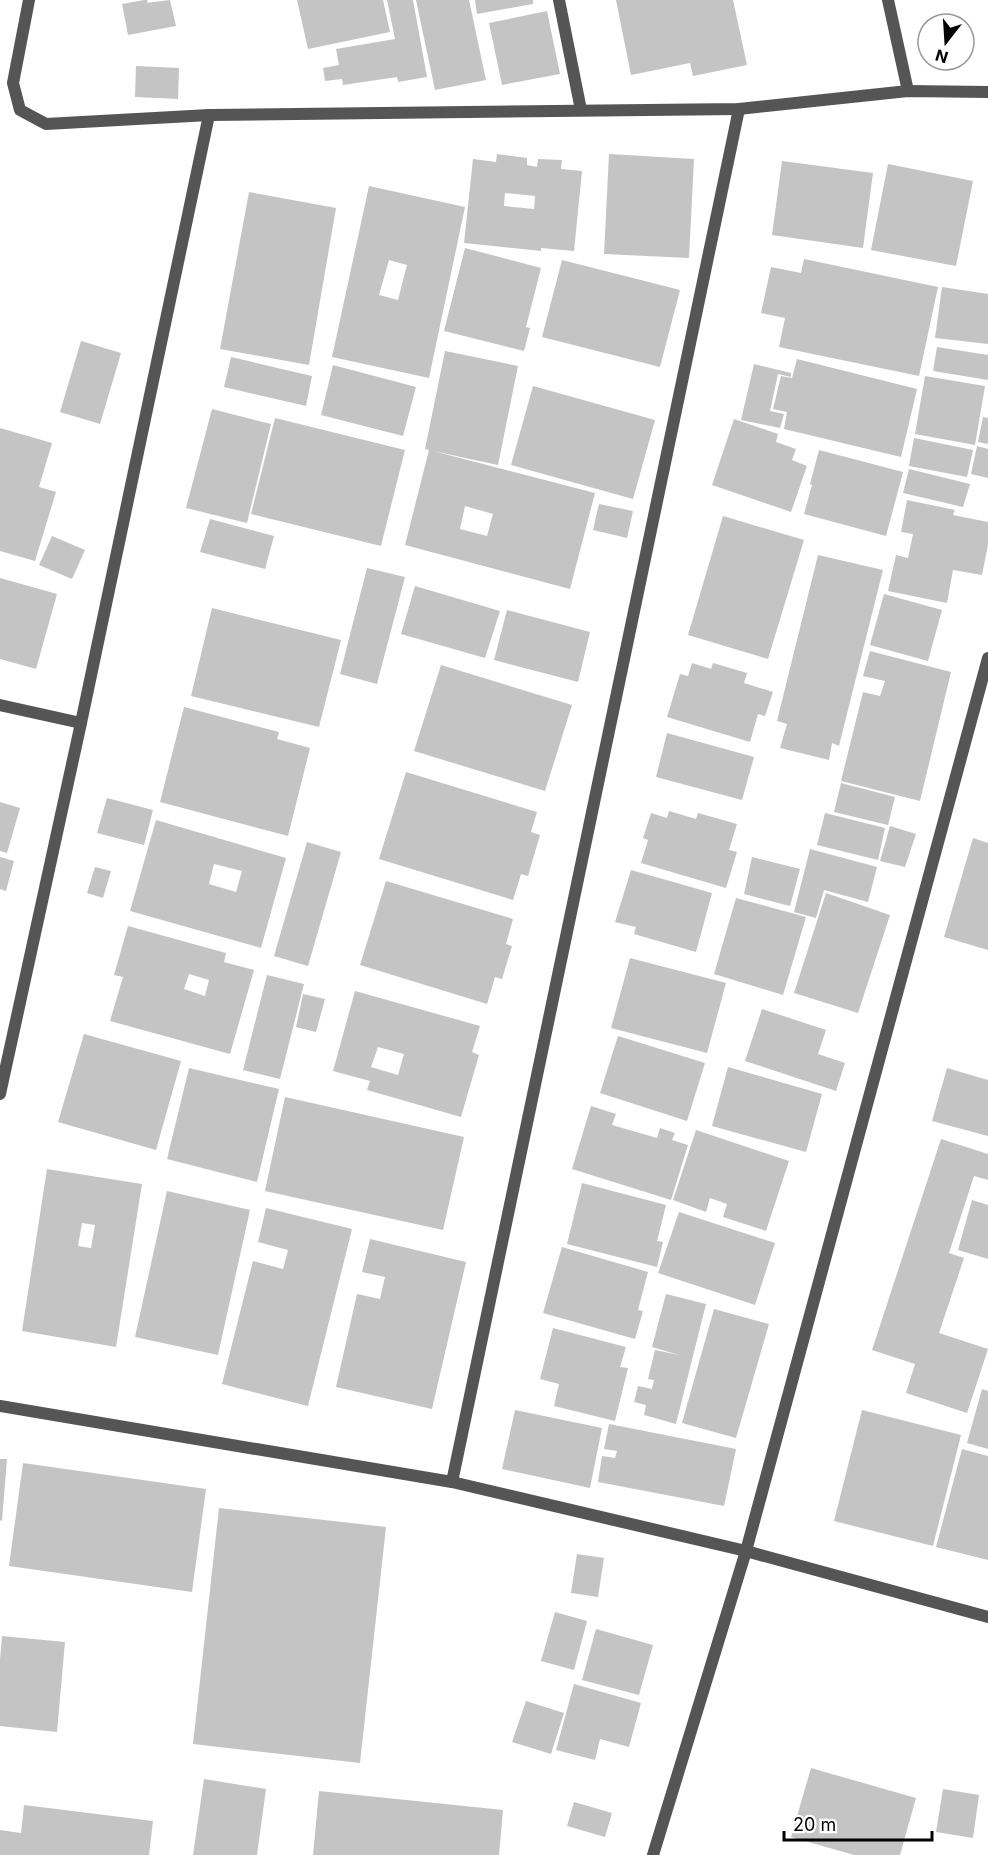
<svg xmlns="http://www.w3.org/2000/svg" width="988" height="1855" font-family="Inter,sans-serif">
	<rect width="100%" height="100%" fill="#fff"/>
	<g fill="#c4c4c4" fill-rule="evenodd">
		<polygon points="144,0 147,0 148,2 146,3 170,0 176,26 128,35 122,4"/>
		<polygon points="297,0 383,0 390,32 308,49"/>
		<polygon points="387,0 413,0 427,77 398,82 397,77 343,85 342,79 325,81 323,68 339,65 336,49 395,39"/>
		<polygon points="416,0 469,0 486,80 435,90"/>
		<polygon points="475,0 533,0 533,4 477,14"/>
		<polygon points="616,0 733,0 747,65 693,76 690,63 631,75"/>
		<polygon points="547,11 560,74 502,85 489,23"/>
		<polygon points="136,66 179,68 178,99 135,97"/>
		<path d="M497,154L527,158V165L537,167L538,159L562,160L561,169L582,171L574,251L541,248V251L464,243L473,159L496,162ZM505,193L535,196L534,209L504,206Z"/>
		<polygon points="609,154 694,159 689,258 604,254"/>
		<polygon points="782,161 873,173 863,248 772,235"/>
		<polygon points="888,164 973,181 956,266 871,250"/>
		<path d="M369,186L465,207L429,378L332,357ZM389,260L407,265L398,300L379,295Z"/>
		<polygon points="249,192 336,208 309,365 220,349"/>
		<polygon points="465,248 541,268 526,327 530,328 524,351 444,331"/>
		<polygon points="804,259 938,287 919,376 779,347 785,318 761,313 771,267 801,273"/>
		<polygon points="562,260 680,290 660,367 542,337"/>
		<polygon points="942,287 988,294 988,344 935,338"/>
		<polygon points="81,341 121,353 100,424 60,412"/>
		<polygon points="937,347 988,355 988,380 933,371"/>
		<path d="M445,351L518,366L498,465L433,451L595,493L570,589L405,545L429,450L425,449ZM465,506L493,514L487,536L460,529Z"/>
		<polygon points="231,357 312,376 306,406 224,387"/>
		<polygon points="797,359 917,389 901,457 784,429 787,412 773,409 781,376 792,378"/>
		<polygon points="754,364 791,373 791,377 778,374 770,411 784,414 780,428 741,420"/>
		<polygon points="333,365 416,387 403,436 321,415"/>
		<polygon points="925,376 985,386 975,445 915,434"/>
		<polygon points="533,386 655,420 633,499 511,465"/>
		<polygon points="212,409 271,424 247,523 186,508"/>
		<polygon points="983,417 988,418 988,444 978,442"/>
		<polygon points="275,418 405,450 381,546 251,514"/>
		<polygon points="734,419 778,434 776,442 796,449 792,460 807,466 791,512 712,485"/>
		<polygon points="0,428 52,443 39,487 56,492 35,561 0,551"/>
		<polygon points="914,438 973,450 967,477 909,466"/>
		<polygon points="977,446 988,449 988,478 971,474"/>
		<polygon points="819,450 903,472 886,536 804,514 812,485 810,484"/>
		<polygon points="909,469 970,484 963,507 903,493"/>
		<polygon points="907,500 955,510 953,515 988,522 988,545 982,575 953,570 947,603 888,591 896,555 908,558 913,534 901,532"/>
		<polygon points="599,504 633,511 627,538 593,530"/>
		<polygon points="723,516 804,540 768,659 688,635"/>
		<polygon points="210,519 274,536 265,569 200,552"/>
		<polygon points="52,536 85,550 72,579 39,565"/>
		<polygon points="818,555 883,570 839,746 832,743 829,760 780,748 787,724 777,721"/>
		<polygon points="367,568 405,577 377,684 340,674"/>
		<polygon points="0,578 57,594 36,669 0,659"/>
		<polygon points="415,586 500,611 485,658 401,634"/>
		<polygon points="884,594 942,610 928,661 870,645"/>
		<polygon points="212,608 341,640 319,727 191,696"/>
		<polygon points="507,610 590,632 578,682 494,660"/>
		<polygon points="870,651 951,672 920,801 841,781 863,692 880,696 885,681 863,676"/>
		<polygon points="692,663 711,669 713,663 747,673 744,683 773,692 765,716 758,714 750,742 667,717 680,674 688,676"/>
		<polygon points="441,665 572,705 545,791 414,751"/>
		<polygon points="184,707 279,732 277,739 310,748 288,836 160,802"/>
		<polygon points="667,733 754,757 742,800 656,777"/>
		<polygon points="406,772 537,812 531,832 540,835 528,876 521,874 513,900 379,859"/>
		<polygon points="841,783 895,797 888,825 834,812"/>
		<polygon points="107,798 153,810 144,845 97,833"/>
		<polygon points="0,802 20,808 7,853 0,851"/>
		<polygon points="669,811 696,819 698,813 737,824 729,850 737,852 726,888 641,863 648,840 643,838 651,813 667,818"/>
		<polygon points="825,813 885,828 878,860 817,845"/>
		<path d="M156,820L286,858L261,948L130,911ZM214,864L242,871L236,892L209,884Z"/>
		<polygon points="890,826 916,834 905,867 880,861"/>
		<polygon points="973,838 988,843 988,950 944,937"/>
		<polygon points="307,842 341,852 308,966 274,956"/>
		<polygon points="810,849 877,867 868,902 824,890 816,918 794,912"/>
		<polygon points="0,857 14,861 6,891 0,889"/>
		<polygon points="752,857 800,869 790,906 744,894"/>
		<polygon points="95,867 111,871 103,898 87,893"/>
		<polygon points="631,870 712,893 696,952 634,934 636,927 615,922"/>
		<polygon points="386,881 513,919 506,944 512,946 502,979 495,977 487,1004 360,965"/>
		<polygon points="826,893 890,915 858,1013 794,993"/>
		<polygon points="736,898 806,917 783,995 714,974"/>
		<path d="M128,926L226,953L224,962L254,970L230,1054L110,1021L123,977L114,975ZM189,974L209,980L205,996L184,989Z"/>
		<polygon points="630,958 726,983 707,1053 611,1028"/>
		<polygon points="267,975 304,984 280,1079 243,1070"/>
		<path d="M355,991L480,1026L472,1052L479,1055L461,1117L367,1090L370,1081L333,1071ZM378,1047L404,1054L398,1075L371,1067Z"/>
		<polygon points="303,994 325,999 316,1032 296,1027"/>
		<polygon points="762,1009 826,1030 818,1054 845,1063 836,1091 745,1061"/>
		<polygon points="84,1034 181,1061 156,1150 58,1122"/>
		<polygon points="618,1036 705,1063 687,1121 600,1093"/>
		<polygon points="728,1067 822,1094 806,1152 712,1126"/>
		<polygon points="189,1068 279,1089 257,1182 167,1159"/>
		<polygon points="947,1068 988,1080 988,1136 932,1121"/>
		<polygon points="285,1097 464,1137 443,1230 265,1191"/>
		<polygon points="591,1106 616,1114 612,1125 657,1138 660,1128 675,1133 672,1140 688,1145 671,1200 572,1169"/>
		<polygon points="696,1130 789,1161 766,1231 723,1217 727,1204 710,1198 706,1212 673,1200"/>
		<polygon points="941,1139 988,1154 988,1180 974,1176 949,1253 964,1258 939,1333 988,1349 967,1413 906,1393 915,1364 872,1350"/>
		<path d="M47,1169L142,1184L116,1347L22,1331ZM82,1223L95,1225L91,1248L78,1246Z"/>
		<polygon points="582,1183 666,1205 657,1241 663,1242 657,1267 567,1244"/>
		<polygon points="167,1191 250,1210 218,1355 135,1337"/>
		<polygon points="972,1200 988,1205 988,1259 958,1250"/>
		<polygon points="266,1208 352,1229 308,1406 222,1384 253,1261 283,1269 288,1250 258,1242"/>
		<polygon points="679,1212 775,1243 755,1305 658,1273"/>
		<polygon points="370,1239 466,1262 432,1409 336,1387 357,1294 380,1299 385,1277 362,1272"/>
		<polygon points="562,1247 648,1272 638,1310 643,1311 635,1339 543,1313"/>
		<polygon points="666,1294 706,1304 676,1424 644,1415 646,1405 634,1402 638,1386 652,1389 654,1380 648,1379 655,1350 679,1355 652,1347"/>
		<polygon points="714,1309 769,1324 736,1438 682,1423"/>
		<polygon points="553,1328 626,1347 620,1367 628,1368 615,1421 554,1406 559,1384 540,1379"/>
		<polygon points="982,1389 988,1391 988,1449 967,1443"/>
		<polygon points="515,1410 602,1428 590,1488 502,1469"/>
		<polygon points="862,1410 961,1435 933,1546 834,1521"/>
		<polygon points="609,1424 736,1449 724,1506 598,1482 602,1456 615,1458 617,1451 604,1449"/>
		<polygon points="962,1449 988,1456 988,1560 936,1547"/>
		<polygon points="0,1459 7,1459 2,1521 0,1520"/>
		<polygon points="23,1463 206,1489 192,1592 9,1566"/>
		<polygon points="219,1508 386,1527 360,1763 193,1744"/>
		<polygon points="577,1554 604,1558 598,1597 571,1593"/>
		<polygon points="555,1612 587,1621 574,1670 541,1661"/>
		<polygon points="596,1629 653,1645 639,1695 582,1680"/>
		<polygon points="2,1636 65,1642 57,1732 0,1726 0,1660"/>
		<polygon points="574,1684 641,1703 629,1747 600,1739 595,1760 556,1750"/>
		<polygon points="526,1701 564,1713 551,1754 512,1742"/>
		<polygon points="811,1768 916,1798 900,1855 854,1855 791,1837"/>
		<polygon points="204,1779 266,1789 257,1855 193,1855"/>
		<polygon points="943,1789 979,1795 973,1838 936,1832"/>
		<polygon points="319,1791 503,1810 499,1855 313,1855"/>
		<polygon points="574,1802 612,1813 605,1837 567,1826"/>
		<polygon points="24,1805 153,1821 149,1855 0,1855 0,1830 21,1833"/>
	</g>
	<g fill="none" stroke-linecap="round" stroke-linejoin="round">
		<g stroke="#555" stroke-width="12">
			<polyline points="29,0 13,83 20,110 46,124 209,115 739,109 908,91 988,92"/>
			<polyline points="559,0 581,110"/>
			<polyline points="888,0 908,91"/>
			<polyline points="0,705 81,723"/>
			<polyline points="0,1094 81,723 209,115"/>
			<polyline points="0,1406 452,1482 746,1551 988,1617"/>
			<polyline points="452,1482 739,109"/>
			<polyline points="653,1855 746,1551 988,658"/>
		</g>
	</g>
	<g transform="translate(946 42) rotate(197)"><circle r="28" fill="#ffffff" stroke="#999999" stroke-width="1.5"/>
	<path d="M0-4.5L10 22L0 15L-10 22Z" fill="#000000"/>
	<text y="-9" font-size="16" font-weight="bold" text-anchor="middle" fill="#000000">N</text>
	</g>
	<path d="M784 1831v9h148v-9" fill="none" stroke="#000000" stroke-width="3"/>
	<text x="793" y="1831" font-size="18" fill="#000000" stroke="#ffffff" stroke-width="4.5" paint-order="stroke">20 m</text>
</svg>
